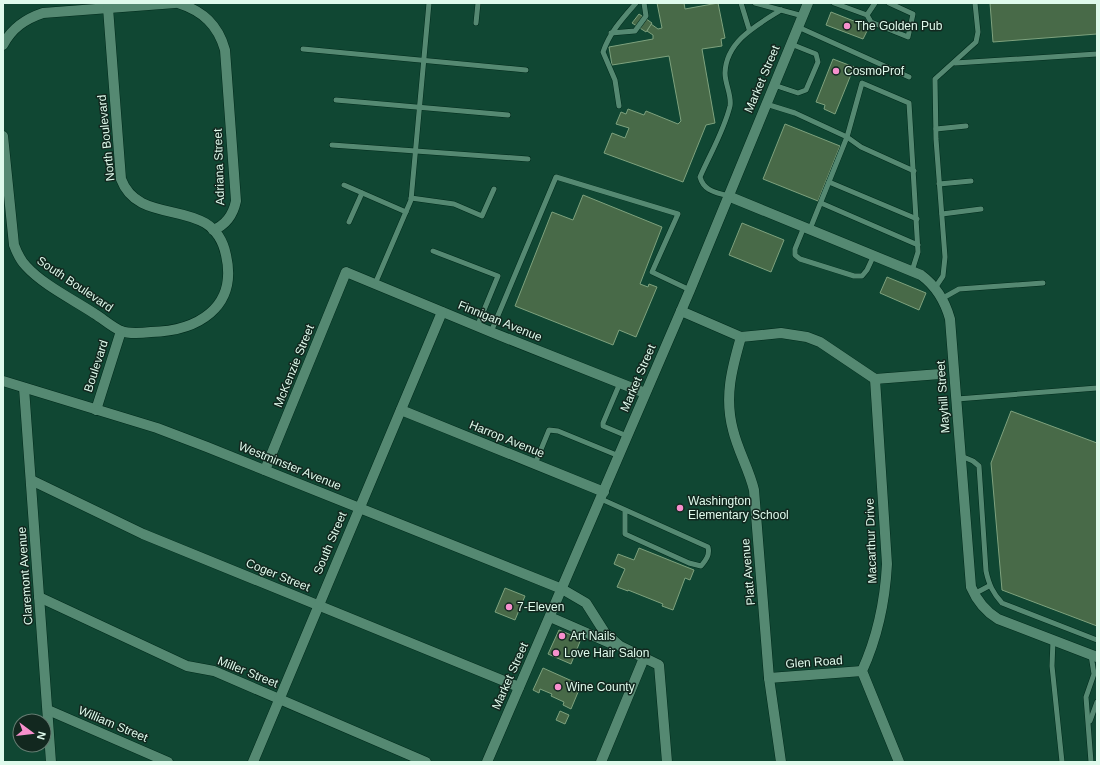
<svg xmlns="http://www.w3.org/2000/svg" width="1100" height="765" font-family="Arial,sans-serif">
	<rect width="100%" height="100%" fill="#104733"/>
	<g fill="#486a48" stroke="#7ea27e">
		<polygon points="657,3 684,3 685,9 718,3 725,38 721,39 722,46 702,49 715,123 706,125 683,182 604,153 612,133 625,138 629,128 616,124 621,112 626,114 628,109 644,115 646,111 678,124 681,121 669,56 612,65 609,47 653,39 653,35 647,31 651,24 658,29 662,28"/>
		<polygon points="990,3 1097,3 1097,34 993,42"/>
		<polygon points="831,12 869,27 863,39 826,25"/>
		<polygon points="639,14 652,23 646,32 632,23"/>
		<polygon points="833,59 854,67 835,114 824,109 825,105 816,102"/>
		<polygon points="785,124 840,146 818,201 763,179"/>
		<polygon points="583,195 662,227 640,284 648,287 649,284 657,287 636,337 619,330 613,345 515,306 552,212 573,220"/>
		<polygon points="742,223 784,240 771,272 729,255"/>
		<polygon points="887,277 926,293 919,310 880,293"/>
		<polygon points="1011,411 1097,443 1097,626 1002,590 991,463"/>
		<polygon points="639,548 694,570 690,580 685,578 673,610 662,606 663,604 628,590 628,591 617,587 625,569 614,564 618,554 634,560"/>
		<polygon points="505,588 525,596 515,620 495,612"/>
		<polygon points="559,630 581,639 571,664 548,654"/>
		<polygon points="543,668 581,685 571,709 563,705 564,702 551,696 552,694 540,689 539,693 533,690"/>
		<polygon points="560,711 569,715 565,724 556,720"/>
	</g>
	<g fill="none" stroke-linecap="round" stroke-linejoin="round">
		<g stroke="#012b1c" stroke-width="6">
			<g id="service">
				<polyline points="741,3 749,29"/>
				<polyline points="755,3 803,16"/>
				<polyline points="834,3 867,15 871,22 908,37 913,14 889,3"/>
				<polyline points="867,15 875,3"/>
				<polyline points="476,23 478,3"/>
				<polyline points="798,27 909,77"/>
				<polyline points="611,33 635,31 646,16 644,3"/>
				<polyline points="303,49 526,70"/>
				<polyline points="955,63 1097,54"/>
				<polyline points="774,85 798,93 806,90 818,62 816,54 791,44"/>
				<polyline points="336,100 508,115"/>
				<polyline points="766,104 795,113 847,137 861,147 914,171"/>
				<path d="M619,106L615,80L603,52C610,32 622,19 636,3"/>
				<polyline points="936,129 966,126"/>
				<polyline points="332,145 528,159"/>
				<polyline points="829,182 917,219"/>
				<polyline points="939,184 971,181"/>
				<polyline points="344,185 406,212"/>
				<path d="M728,196C715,192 704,191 700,177C710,154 724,131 730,106C732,96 725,84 725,73C726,41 757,25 781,10"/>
				<polyline points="411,198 454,204 482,216 494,189"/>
				<polyline points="821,203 918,245"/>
				<polyline points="942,214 981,209"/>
				<polyline points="349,222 362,193"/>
				<polyline points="804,227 795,249 795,255 800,259 854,276 862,276 867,270 874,255"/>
				<polyline points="810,229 847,137 862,83 909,103 918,252 912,271"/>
				<polyline points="433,251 498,276 477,327"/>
				<polyline points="375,284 411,200 429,3"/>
				<polyline points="935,288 943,276 945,257 936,139 935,79 976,42 978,32 975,3"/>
				<polyline points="943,298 959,289 1043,283"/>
				<polyline points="491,332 556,177 678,214 652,272 690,290"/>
				<polyline points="620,383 603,423 603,426 627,436"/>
				<polyline points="957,399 1097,388"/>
				<path d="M961,456L973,461L979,466L986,571C989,585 993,593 1002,603L1097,640"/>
				<polyline points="535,464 549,430 558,431 619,456"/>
				<path d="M601,499L708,547C710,555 706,560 701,566L689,563L625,534V511"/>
				<polyline points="974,594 989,586"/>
				<polyline points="1053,640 1052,666 1062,762"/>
				<polyline points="1090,721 1097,702"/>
				<polyline points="1091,762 1086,697 1094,674 1091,655"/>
			</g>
		</g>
		<g stroke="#012b1c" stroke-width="11">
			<g id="minor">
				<path d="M178,3C203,11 218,25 225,50L236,201C233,215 226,225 213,230"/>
				<path d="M3,45C12,28 25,19 43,13L175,3"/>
				<path d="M3,136L14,245C17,253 20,260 26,266C43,285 74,300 95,314C103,319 112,327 121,331C129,334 142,333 151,332C197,331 238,308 226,255C213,193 140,230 121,179L108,8"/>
				<path d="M728,196L921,275C936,286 945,301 950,319L971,587C977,601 985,611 998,619L1097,657"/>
				<polyline points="681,311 741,337 781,333 807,337 820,342 875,379 940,374"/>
				<path d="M741,337C732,368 724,397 733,430C738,451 749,469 754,490L769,678L781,762"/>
				<path d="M875,379L887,564C885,602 878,636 862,671L899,762"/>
				<polyline points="24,388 51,762"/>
				<polyline points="96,410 121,331"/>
				<polyline points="401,410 604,492"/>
				<polyline points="265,470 346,272 491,332 645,393"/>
				<polyline points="31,480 143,534 519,687"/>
				<polyline points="562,589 586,603 605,633 620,646 659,665 667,762"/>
				<polyline points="39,597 187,666 214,671 426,762"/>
				<polyline points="550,617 612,644"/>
				<polyline points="769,678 862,671"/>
				<polyline points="48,710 168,762"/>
				<polyline points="253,762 442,312"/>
				<polyline points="601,762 644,658"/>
			</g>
		</g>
		<g stroke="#012b1c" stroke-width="11">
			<polyline id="tertiary" points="3,381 157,428 207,447 562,589"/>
		</g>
		<g stroke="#012b1c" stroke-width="11">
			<polyline id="secondary" points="487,762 690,290 808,3"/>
		</g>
		<use href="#service" stroke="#558972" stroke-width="5"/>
		<use href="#minor" stroke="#558972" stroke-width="10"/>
		<use href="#tertiary" stroke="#558972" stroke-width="10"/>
		<use href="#secondary" stroke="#558972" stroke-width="10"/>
	</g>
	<g fill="#f790cd" stroke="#12281f" stroke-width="1.5">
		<circle cx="847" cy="26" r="4"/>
		<circle cx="836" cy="71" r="4"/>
		<circle cx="680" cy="508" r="4"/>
		<circle cx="509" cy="607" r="4"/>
		<circle cx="562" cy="636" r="4"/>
		<circle cx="556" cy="653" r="4"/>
		<circle cx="558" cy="687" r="4"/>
	</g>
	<g text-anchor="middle" stroke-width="3" stroke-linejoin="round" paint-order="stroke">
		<g font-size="12" fill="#dffaec" stroke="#12281f" text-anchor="start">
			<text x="855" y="30">The Golden Pub</text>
			<text x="844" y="75">CosmoProf</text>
			<text x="688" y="505">Washington<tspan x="688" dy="14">Elementary School</tspan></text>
			<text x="517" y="611">7-Eleven</text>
			<text x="570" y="640">Art Nails</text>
			<text x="564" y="657">Love Hair Salon</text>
			<text x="566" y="691">Wine County</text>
		</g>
		<g font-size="12" fill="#dffaec" stroke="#12281f">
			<text transform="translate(762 79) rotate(-67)" y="4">Market Street</text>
			<text transform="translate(106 138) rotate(-96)" y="4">North Boulevard</text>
			<text transform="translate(219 167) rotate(-92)" y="4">Adriana Street</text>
			<text transform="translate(75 284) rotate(34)" y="4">South Boulevard</text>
			<text transform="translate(500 321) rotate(22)" y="4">Finnigan Avenue</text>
			<text transform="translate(96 366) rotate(-72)" y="4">Boulevard</text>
			<text transform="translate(294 366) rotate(-68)" y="4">McKenzie Street</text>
			<text transform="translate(638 378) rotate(-67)" y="4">Market Street</text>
			<text transform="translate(943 397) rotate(-94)" y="4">Mayhill Street</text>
			<text transform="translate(507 439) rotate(22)" y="4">Harrop Avenue</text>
			<text transform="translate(290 466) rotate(22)" y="4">Westminster Avenue</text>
			<text transform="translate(871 541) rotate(-92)" y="4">Macarthur Drive</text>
			<text transform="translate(330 543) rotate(-67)" y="4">South Street</text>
			<text transform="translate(748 572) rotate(-95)" y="4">Platt Avenue</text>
			<text transform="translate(278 575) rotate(22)" y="4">Coger Street</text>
			<text transform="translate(25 576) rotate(-94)" y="4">Claremont Avenue</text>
			<text transform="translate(814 662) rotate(-4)" y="4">Glen Road</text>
			<text transform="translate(248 672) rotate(22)" y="4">Miller Street</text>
			<text transform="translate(510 676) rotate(-66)" y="4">Market Street</text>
			<text transform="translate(113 724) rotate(23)" y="4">William Street</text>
		</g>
	</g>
	<rect width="1100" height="765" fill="none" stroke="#dffaec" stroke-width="8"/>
	<g transform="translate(32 733) rotate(105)"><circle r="19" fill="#12281f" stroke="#647c71"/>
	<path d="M0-3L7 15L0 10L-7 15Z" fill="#f790cd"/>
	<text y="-6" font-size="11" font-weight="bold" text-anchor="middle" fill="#dffaec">N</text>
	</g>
</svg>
